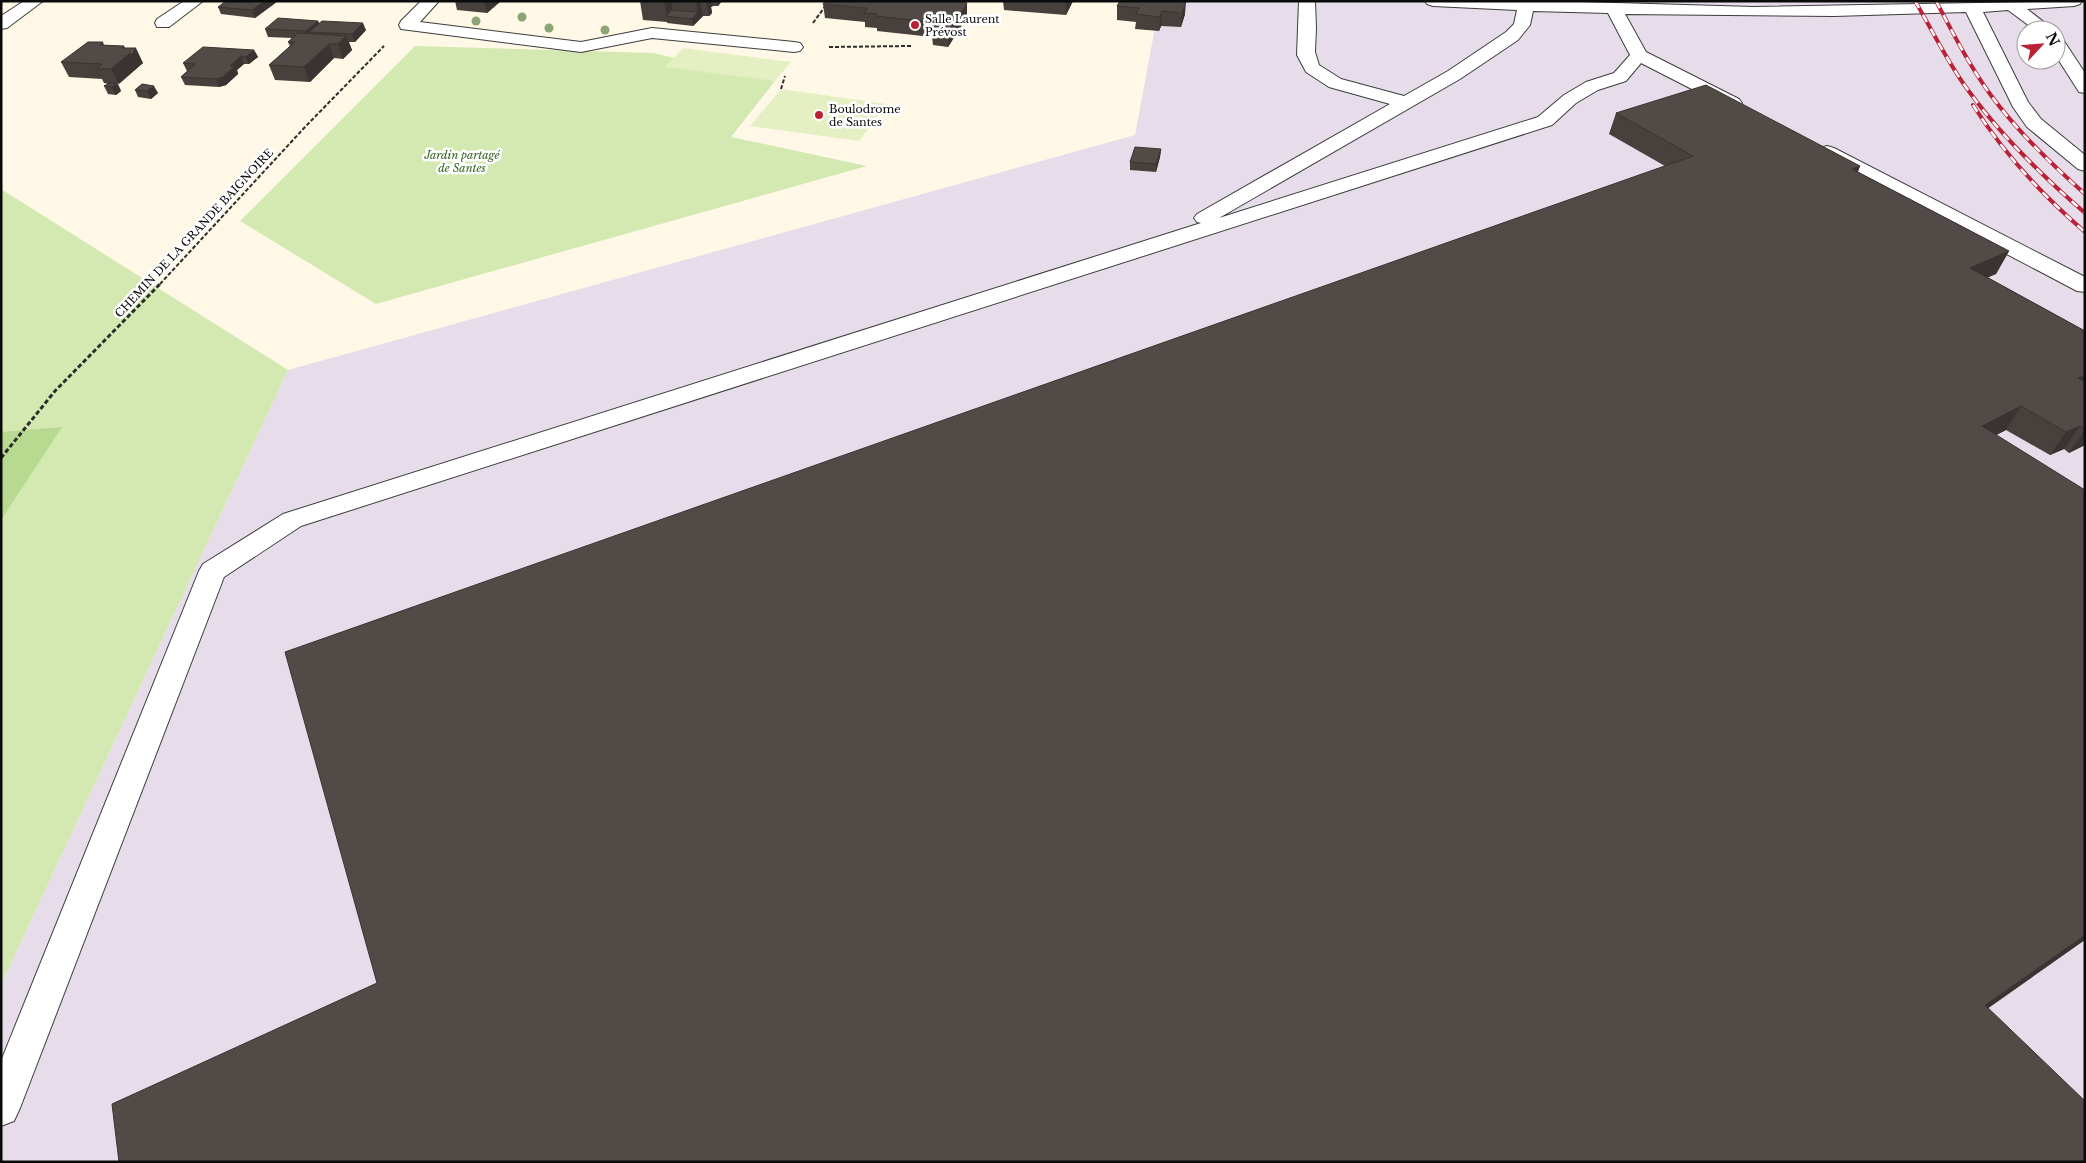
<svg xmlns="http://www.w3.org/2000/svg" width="2086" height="1163" font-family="'Libre Baskerville',serif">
	<rect width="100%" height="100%" fill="#fff8e6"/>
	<path fill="#e7ddea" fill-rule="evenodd" d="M1160,1H2085V1162H1V985L288,370L1135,135ZM2026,30H2056V60H2026Z"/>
	<g fill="#d3e9b1">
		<polygon points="415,46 653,53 775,81 731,137 867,166 376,304 240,221"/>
		<polygon points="1,189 288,370 1,985"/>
	</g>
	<polygon fill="#b8da90" points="62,427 1,520 1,432"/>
	<g fill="#e4f0c3">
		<polygon points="683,48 791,62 775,81 665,67"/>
		<polygon points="781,89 886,104 859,141 750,126"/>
	</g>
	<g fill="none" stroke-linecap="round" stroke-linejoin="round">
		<g stroke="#3d3d3d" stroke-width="2">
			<g id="minor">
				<polygon points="24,1 43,1 7,28 1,29 1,16"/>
				<polygon points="184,1 203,1 169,27 157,27 155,23 157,19"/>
				<polygon points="421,1 439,1 420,22 581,42 652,28 794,42 800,43 803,47 800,51 794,52 652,38 581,52 401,29 399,25 401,21"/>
				<path d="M1299,1H1315L1316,28L1315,52L1319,65L1341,79L1404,96L1448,71L1506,32L1514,24L1517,10L1433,6L1427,4L1425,1H1547L1754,7L2082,1L2080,4L2074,6L2027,9L2054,30H2035L2008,10L1983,12L2028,102L2041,119L2085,155V171L2078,169L2027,127L2013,107L1966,12L1834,16L1625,14L1646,52L1739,99L1742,103L1739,107L1733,109L1727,107L1641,63L1626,81L1598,90L1576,103L1552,125L301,526L224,577L20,1108L14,1121L1,1126V1061L199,571L203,564L283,514L1201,223L1197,222L1194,218L1197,214L1390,104L1329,87L1306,72L1297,55ZM1533,11L1608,13L1630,55L1614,73L1586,82L1564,95L1538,117L1219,218L1460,79L1518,40L1530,25Z"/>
				<polygon points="2056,37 2062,38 2085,73 2085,93 2079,92 2056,56"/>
				<polygon points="1827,146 1834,148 2085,277 2085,292 2077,291 1820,156 1817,152 1820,148"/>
			</g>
		</g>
		<g stroke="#2c2c2c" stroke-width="2" stroke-dasharray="4 2" stroke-linecap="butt">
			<polyline points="813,23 829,1"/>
			<polyline points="829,47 911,46"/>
			<polyline points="781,89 785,76"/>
			<polyline points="160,284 305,127 384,46"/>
		</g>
		<polyline stroke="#2c2c2c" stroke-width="3" stroke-dasharray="4.5 2.5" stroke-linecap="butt" points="1,458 55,391 161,283"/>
		<use href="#minor" fill="#fff" fill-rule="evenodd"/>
		<g stroke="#bb2136" stroke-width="4">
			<g id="rail">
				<path d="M1915,1C1931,28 1945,57 1963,83C1997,132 2040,174 2085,213"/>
				<path d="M1936,1C1953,33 1969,65 1990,94C2017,131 2051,164 2085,194"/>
				<path d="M1973,105C2004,154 2041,194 2085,232"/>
			</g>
		</g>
		<use href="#rail" stroke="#fff" stroke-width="2.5" stroke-dasharray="8" stroke-linecap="butt"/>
	</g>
	<g fill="#8da576">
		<circle cx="522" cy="17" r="4.5"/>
		<circle cx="476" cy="21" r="4.5"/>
		<circle cx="549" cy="28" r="4.5"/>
		<circle cx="605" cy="30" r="4.5"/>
	</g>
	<g fill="#47403c">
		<polygon points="278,1 255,18 221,14 218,7"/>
		<polygon points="455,1 501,1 487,13 457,10"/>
		<polygon points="640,1 722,1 718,6 713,6 711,7 712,13 709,16 703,16 693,26 667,23 667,22 643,20"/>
		<polygon points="1003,1 1073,1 1066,15 1004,10"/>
		<polygon points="1120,1 1185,14 1181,27 1161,26 1159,31 1135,29 1136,22 1117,20 1117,6"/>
		<polygon points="823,4 967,17 948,47 933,45 932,37 877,31 877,28 865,27 865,22 825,18"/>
		<polygon points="318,21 319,23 366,30 355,42 349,42 352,50 343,59 334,58 310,82 275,80 269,65 290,46 288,42 292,38 268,37 265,29"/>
		<polygon points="103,42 104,45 125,48 143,63 118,84 121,91 116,95 108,94 104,86 108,84 104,83 102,79 69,77 61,62"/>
		<polygon points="254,50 258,57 249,64 244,64 237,70 238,74 226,85 219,87 185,85 181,77 188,71 187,71 183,63"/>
		<polygon points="142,84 158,93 151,99 138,97 135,90"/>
		<polygon points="1616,113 1860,166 1858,172 2009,251 1996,274 1987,277 2085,331 2085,445 2069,453 2064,449 2050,455 2006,430 1996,435 377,983 1665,166 1609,134"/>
		<polygon points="1161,149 1160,157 1156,172 1130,170 1130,162"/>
	</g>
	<g fill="#393431">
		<polygon points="265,1 278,1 255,18 252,10"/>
		<polygon points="484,1 501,1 487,13"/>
		<polygon points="664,1 671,1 674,17 667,16"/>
		<polygon points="696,1 700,1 703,16 699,20"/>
		<polygon points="706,1 712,1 713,6 711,7 712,13 709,16"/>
		<polygon points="717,1 722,1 718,6"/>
		<polygon points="1066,1 1073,1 1066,15"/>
		<polygon points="1186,1 1185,14 1181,27 1182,13"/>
		<polygon points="967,3 967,17 948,47 948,33"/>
		<polygon points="1162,11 1161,26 1159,31 1160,17"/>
		<polygon points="698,12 699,20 693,26 692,19"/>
		<polygon points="318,21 321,28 309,32 311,37 309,39 306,31"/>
		<polygon points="363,23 366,30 355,42 352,34"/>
		<polygon points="346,36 352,50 343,59 338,44"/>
		<polygon points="329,44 334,58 310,82 304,67"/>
		<polygon points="124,46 129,55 136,48 143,63 119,84 111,69 122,48"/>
		<polygon points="254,50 258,57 249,64 246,57"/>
		<polygon points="241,56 244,64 237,70 238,74 226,85 219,87 216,79"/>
		<polygon points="117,83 121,91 116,95 112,87"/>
		<polygon points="154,86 158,93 151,99 147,91"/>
		<polygon points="1161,149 1160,157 1156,172 1156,164"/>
		<polygon points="1860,166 1850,188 1852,169"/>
		<polygon points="2009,251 1996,274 1957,291 1970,268"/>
		<polygon points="2085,375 2085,390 2078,378"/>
		<polygon points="2021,406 2006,430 1967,450 1982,426"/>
		<polygon points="2080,426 2064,449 2050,455 2066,432"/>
		<polygon points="2085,430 2085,445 2069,453"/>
		<polygon points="2085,935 2085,940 1963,1026 1985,1005"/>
	</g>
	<g fill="#524a46" stroke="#393431">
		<polygon points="226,1 265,1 252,10 218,7"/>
		<polygon points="825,1 950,1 967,3 948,33 932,31 938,23 876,16 877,14 864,13 868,8 823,4"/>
		<polygon points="1120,1 1186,1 1182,13 1162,11 1160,17 1136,14 1139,8 1117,6"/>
		<polygon points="672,10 698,12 692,19 666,16"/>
		<polygon points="278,18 318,21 306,31 265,29"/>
		<polygon points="322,21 363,23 352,34 309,32"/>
		<polygon points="298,33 346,36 338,44 329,44 304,67 269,65 295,42 288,42"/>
		<polygon points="88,42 103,42 100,45 124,46 122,48 136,48 111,69 97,69 102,64 61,62"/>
		<polygon points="203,47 254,50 246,57 241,56 230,66 235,66 223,77 216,79 181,77 195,64 183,63"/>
		<polygon points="110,83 117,83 112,87 104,86"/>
		<polygon points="142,84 154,86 147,91 135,90"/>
		<polygon points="1706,85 1860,166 1852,169 2009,251 1970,268 2085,331 2085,375 2078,378 2085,382 2085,429 2080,426 2066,432 2021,406 1982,426 2085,490 2085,935 1985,1005 2085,1101 2085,1162 119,1162 112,1104 377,983 285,652 1693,156 1616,113"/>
		<polygon points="1135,147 1161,149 1156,164 1130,162"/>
	</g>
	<g fill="#bb2136" stroke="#fff" stroke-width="2">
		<circle cx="915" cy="25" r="5"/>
		<circle cx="819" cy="115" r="5"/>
	</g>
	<g text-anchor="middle" stroke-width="5" stroke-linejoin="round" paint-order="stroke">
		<g font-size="11" fill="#0a0a0a" stroke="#fff" text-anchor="start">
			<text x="925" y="23">Salle Laurent<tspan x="925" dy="13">Prévost</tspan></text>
			<text x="829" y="113">Boulodrome<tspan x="829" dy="13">de Santes</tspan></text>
		</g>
		<g font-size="11" font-style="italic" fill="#30611a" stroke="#fff">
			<text x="462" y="159">Jardin partagé<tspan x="462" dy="13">de Santes</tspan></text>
		</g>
		<g font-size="11" fill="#0a0a0a" stroke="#fff">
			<text transform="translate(194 233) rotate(-47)" y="4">CHEMIN DE LA GRANDE BAIGNOIRE</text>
		</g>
	</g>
	<rect width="2086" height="1163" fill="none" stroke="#0a0a0a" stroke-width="5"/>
	<g transform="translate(2041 45) rotate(64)"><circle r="24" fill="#ffffff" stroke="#9d9d9d"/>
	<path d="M0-4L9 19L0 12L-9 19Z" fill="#bb2136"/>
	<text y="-8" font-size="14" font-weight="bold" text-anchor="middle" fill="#0a0a0a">N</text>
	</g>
</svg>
